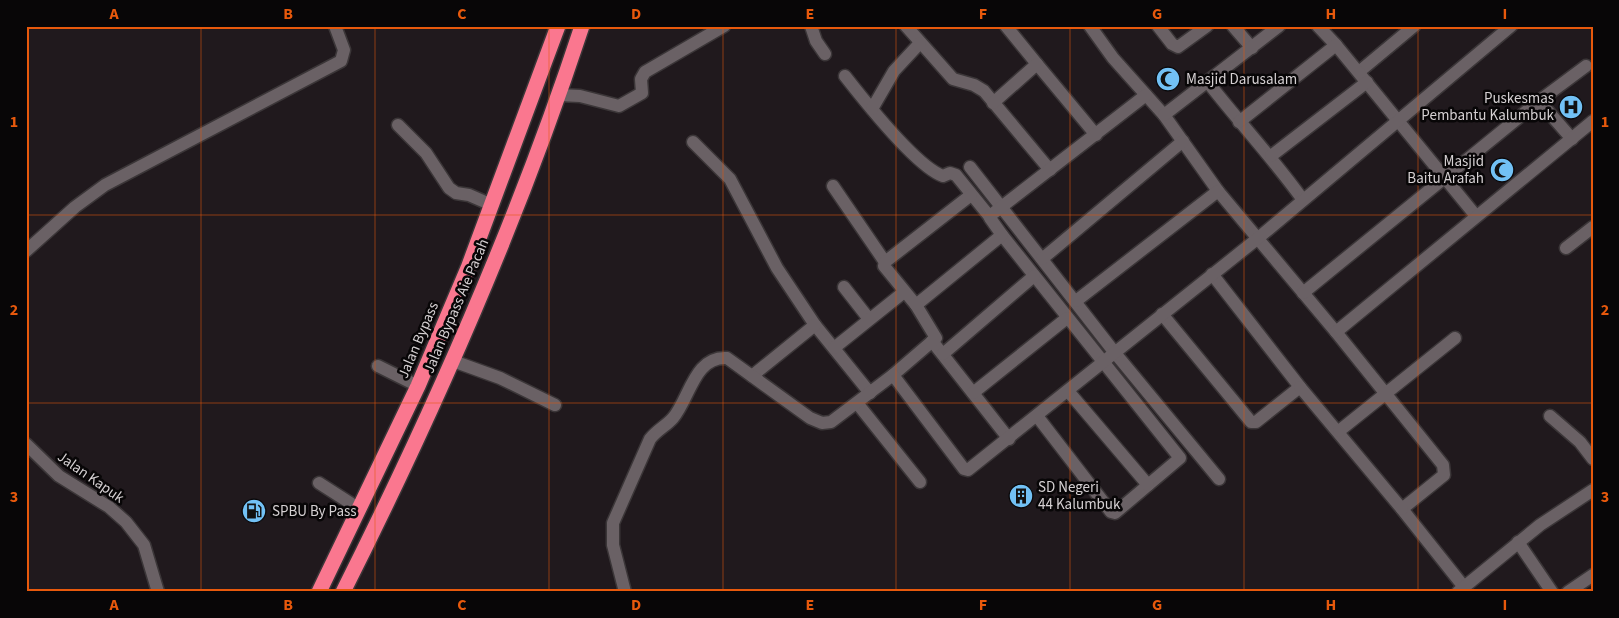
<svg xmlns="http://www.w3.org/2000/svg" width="1619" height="618" font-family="'Source Sans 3',sans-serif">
	<rect width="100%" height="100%" fill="#20191d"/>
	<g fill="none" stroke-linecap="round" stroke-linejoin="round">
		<g stroke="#3b3638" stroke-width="15">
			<g id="minor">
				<polyline points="811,26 816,41 825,54"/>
				<polyline points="906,26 953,79 974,85 984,91 1050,170"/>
				<polyline points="1006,26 1037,64"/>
				<polyline points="1090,26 1113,58 1164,115 1218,191 1336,332 1443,465 1444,475 1402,509 1464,587"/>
				<polyline points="1158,26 1172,44 1178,47 1207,26"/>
				<polyline points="1233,26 1252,48"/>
				<polyline points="1318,26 1336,45"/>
				<polyline points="1360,71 1414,26"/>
				<path d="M845,76C863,99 917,167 943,176L950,173L956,175L990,217"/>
				<path d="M1207,81C1238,121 1273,158 1303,200"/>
				<polyline points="559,95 580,96 619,106 642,93 641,79 645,72 724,26"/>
				<polyline points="1539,101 1572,139"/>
				<polyline points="993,103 1037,64 1096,135"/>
				<polyline points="872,109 894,71 920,43"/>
				<polyline points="1164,115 1279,26"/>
				<polyline points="1239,122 1336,45 1476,216"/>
				<polyline points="398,125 426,153 449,188 456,193 469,195 492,205"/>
				<polyline points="693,142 730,179 777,268 815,325 870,393"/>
				<polyline points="1271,156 1367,82"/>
				<polyline points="970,167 1115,353 1219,479"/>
				<polyline points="833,186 885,262"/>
				<polyline points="1002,235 1180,458 1115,513 1111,512 1037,416"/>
				<polyline points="1566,248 1593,227"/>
				<polyline points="26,251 75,207 105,185 341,61 344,50 335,26"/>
				<polyline points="1042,259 1183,141"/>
				<polyline points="844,287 869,319"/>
				<polyline points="1303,293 1539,101 1586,66"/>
				<polyline points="1076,301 1218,191"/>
				<polyline points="916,305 1002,235 990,218 991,215 1146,95"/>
				<polyline points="1162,314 1251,422 1256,422 1300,387 1212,274"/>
				<polyline points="1336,332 1593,121"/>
				<polyline points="932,341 1009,439"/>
				<polyline points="834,348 904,292"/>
				<polyline points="943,354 1034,276"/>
				<polyline points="453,361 500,378 555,405"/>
				<polyline points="378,366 418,386"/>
				<polyline points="893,375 936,338 916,305 884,266 885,262 971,195"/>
				<polyline points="752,376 815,325"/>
				<polyline points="1300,387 1402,509"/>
				<polyline points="1068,391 1148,485"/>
				<polyline points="973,393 1067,318"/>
				<polyline points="857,403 920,482"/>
				<polyline points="1550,416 1580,442 1593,459"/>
				<polyline points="1339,431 1455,338"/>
				<polyline points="26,444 59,476 109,507 126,522 144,545 158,592"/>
				<polyline points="319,483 358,508"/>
				<polyline points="1518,542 1552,592"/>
				<path d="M625,592L613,545V523L650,439C657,430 666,426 673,418C690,398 694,356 727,358L810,418L822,423L831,422L893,375L964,469L968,470L1257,239L1511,26"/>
				<polyline points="1458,592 1540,525 1593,490"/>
				<polyline points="1568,592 1593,575"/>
			</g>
		</g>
		<g stroke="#3b3638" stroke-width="18">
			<g id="highway">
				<polyline points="319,592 418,386 468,268 558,26"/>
				<path d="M343,592C435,409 518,221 582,26"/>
			</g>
		</g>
		<use href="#minor" stroke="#6a6165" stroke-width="12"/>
		<use href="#highway" stroke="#fa778f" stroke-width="15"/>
	</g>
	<path fill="none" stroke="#e8590c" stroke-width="1" stroke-opacity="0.55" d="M201,26V592M375,26V592M549,26V592M723,26V592M896,26V592M1070,26V592M1244,26V592M1418,26V592M26,215H1593M26,403H1593"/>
	<defs>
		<g id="mosque-disc" transform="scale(1.25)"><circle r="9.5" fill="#72c1f5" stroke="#080607"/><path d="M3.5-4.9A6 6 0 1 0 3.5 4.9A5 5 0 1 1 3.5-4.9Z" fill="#111"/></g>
		<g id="hospital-disc" transform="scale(1.25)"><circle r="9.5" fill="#72c1f5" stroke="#080607"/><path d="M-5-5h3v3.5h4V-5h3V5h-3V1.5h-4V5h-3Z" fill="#111"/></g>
		<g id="building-disc" transform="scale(1.25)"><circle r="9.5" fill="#72c1f5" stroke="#080607"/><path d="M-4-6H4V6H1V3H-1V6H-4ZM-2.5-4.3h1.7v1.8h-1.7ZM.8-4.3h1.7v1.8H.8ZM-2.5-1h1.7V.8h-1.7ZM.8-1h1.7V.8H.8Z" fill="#111"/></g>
		<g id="fuel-disc" transform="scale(1.25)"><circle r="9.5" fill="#72c1f5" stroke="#080607"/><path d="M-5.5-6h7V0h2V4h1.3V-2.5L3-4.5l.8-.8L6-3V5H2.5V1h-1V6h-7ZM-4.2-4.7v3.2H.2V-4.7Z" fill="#111"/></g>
	</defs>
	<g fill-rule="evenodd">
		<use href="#mosque-disc" x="1168" y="79"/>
		<use href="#hospital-disc" x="1571" y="107"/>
		<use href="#mosque-disc" x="1502" y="170"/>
		<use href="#building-disc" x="1021" y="496"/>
		<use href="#fuel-disc" x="254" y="511"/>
	</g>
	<g text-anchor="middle" stroke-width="5" stroke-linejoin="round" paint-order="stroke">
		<g font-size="15" fill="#d5d0d2" stroke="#080607" text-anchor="start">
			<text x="1186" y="84">Masjid Darusalam</text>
			<text x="1554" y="103" text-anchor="end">Puskesmas<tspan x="1554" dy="17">Pembantu Kalumbuk</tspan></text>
			<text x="1484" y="166" text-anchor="end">Masjid<tspan x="1484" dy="17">Baitu Arafah</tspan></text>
			<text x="1038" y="492">SD Negeri<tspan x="1038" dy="17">44 Kalumbuk</tspan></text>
			<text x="272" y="516">SPBU By Pass</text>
		</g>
		<g font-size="15" fill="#d5d0d2" stroke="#080607">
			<text transform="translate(456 306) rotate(-67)" y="5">Jalan Bypass Aie Pacah</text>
			<text transform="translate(418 340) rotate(-67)" y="5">Jalan Bypass</text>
			<text transform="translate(91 477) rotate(35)" y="5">Jalan Kapuk</text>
		</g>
	</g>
	<rect width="1619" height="618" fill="none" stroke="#080607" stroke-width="55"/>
	<rect x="28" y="28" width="1564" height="562" fill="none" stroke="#e8590c" stroke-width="2"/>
	<g font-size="16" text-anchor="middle" font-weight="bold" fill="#e8590c">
		<text x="114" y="19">A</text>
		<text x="288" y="19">B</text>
		<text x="462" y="19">C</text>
		<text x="636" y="19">D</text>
		<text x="810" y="19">E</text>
		<text x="983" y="19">F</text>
		<text x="1157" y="19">G</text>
		<text x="1331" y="19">H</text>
		<text x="1505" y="19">I</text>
		<text x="14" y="127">1</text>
		<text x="1605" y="127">1</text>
		<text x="14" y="315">2</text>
		<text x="1605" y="315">2</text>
		<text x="14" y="502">3</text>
		<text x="1605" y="502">3</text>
		<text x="114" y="610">A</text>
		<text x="288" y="610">B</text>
		<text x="462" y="610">C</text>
		<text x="636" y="610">D</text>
		<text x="810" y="610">E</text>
		<text x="983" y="610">F</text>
		<text x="1157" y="610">G</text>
		<text x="1331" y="610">H</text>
		<text x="1505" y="610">I</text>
	</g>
</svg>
